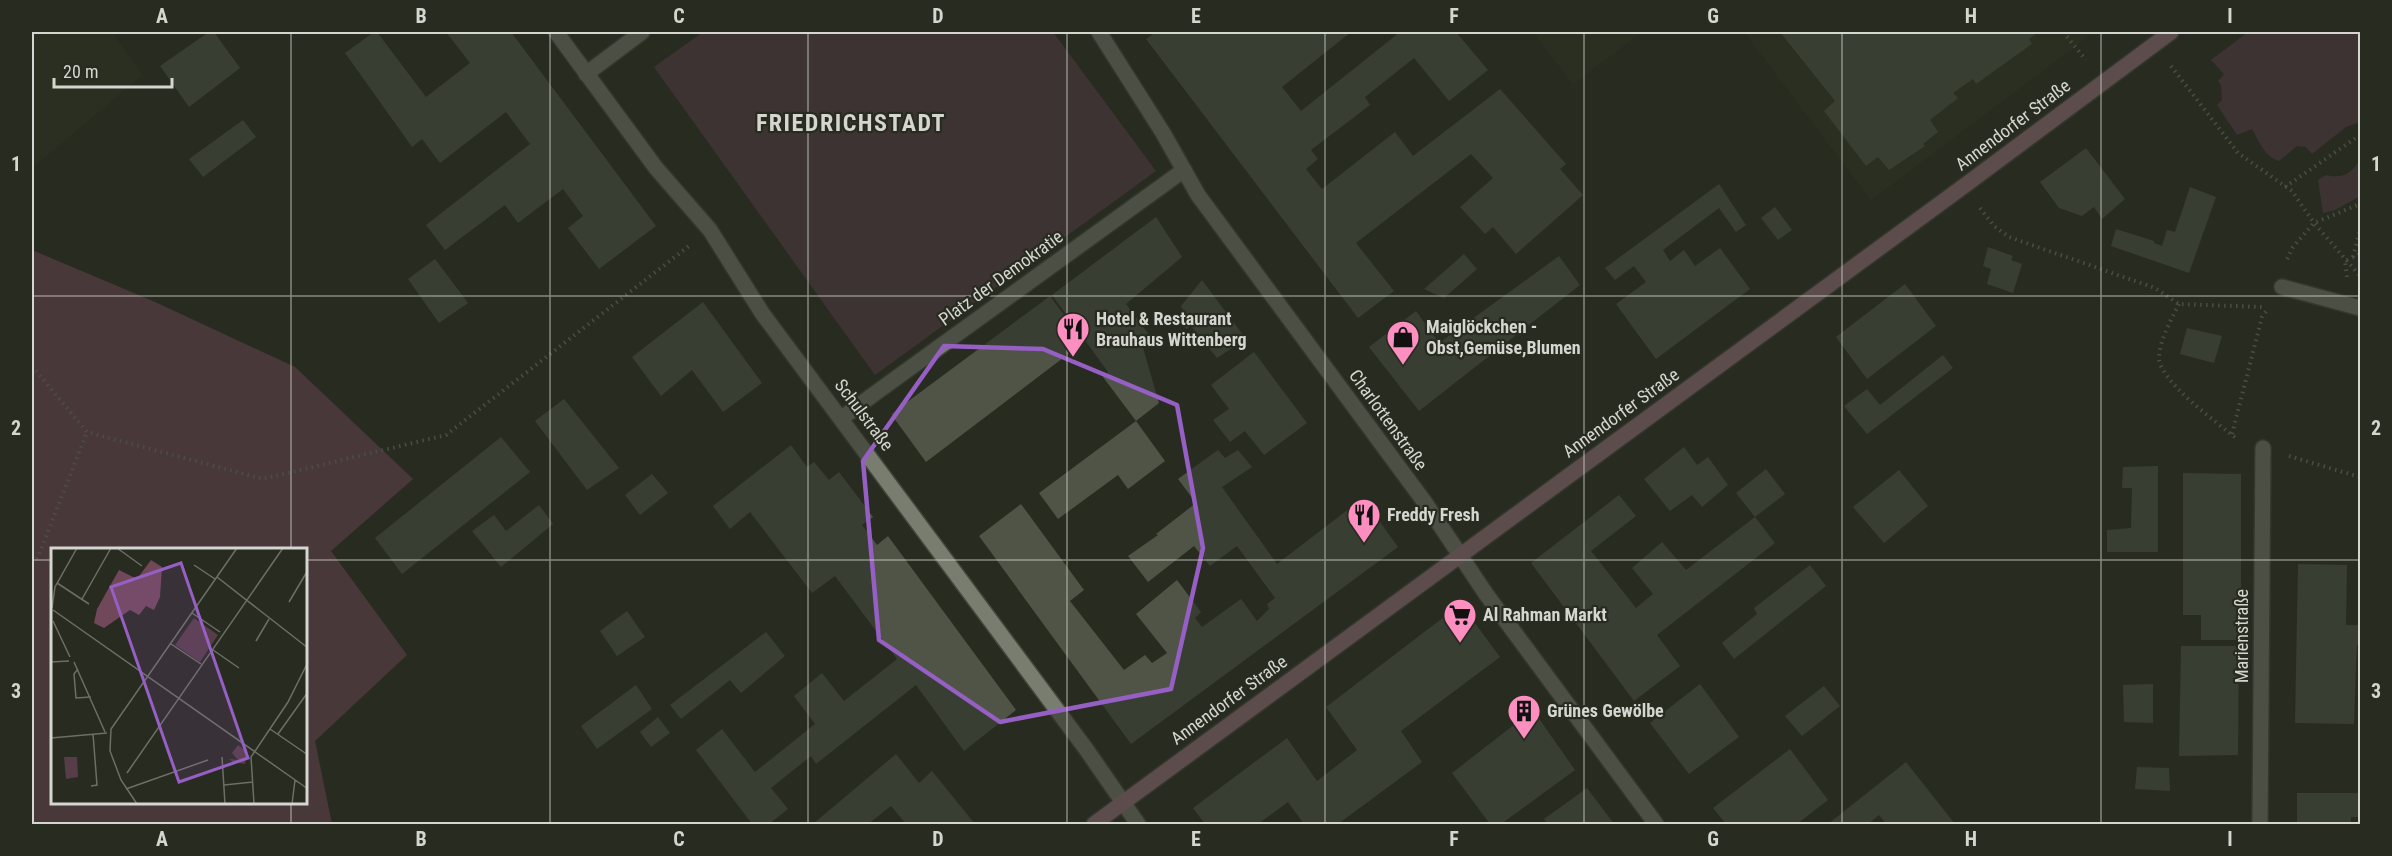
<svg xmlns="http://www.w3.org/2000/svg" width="2392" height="856" font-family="'Roboto Condensed',sans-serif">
	<rect width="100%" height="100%" fill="#282b20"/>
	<g fill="#2f3423">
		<polygon points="32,32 112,32 142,75 32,168"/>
		<polygon points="1533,32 1642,32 1573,84"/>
		<polygon points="1744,32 2094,32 1871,200"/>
	</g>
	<g fill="#563d47">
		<polygon points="703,32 1053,32 1156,171 875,375 654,67"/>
		<path d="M2248,32H2360V122L2346,127L2312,154L2306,147L2297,146L2279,161C2264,156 2259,141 2252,129L2237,135L2217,105L2222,100L2221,85L2218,81L2224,74L2211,60Z"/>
		<path d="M2360,159V196L2335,210L2323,213L2318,180L2326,175C2342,179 2352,174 2360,159Z"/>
	</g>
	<path fill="#71485a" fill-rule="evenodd" d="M32,250L155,302L295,367L413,479L331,551L407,655L315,741L332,824H32ZM52,550H306V804H52Z"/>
	<g fill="#4f5447">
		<polygon points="209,32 214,32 240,68 189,107 160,66"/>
		<polygon points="374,32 377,32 426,97 470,63 446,32 511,32 656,226 599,269 568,228 583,216 563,189 518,223 505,205 445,250 426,225 530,144 506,112 440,163 422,139 412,147 345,53"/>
		<polygon points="1156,32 1351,32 1282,87 1301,111 1400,32 1456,32 1488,70 1449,101 1414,58 1365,97 1370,105 1311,150 1318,159 1306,169 1322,189 1395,132 1413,156 1500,89 1566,164 1560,169 1583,195 1516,254 1493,227 1485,234 1460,207 1493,178 1471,154 1356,243 1394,291 1358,318 1146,39"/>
		<polygon points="1780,32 2038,32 2029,39 2032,44 1976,84 1973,79 1953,93 1958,98 1930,120 1938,132 1923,144 1925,146 1889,170 1878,157 1866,166 1824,111 1835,101"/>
		<polygon points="243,120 256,137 203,177 189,159"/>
		<polygon points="2086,148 2125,199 2102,219 2094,207 2082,216 2059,208 2040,182"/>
		<polygon points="1719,184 1746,225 1736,232 1719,208 1663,250 1670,261 1684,250 1695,266 1720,248 1750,289 1656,359 1616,304 1646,282 1634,266 1615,280 1605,268"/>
		<polygon points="2190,187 2216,197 2189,273 2111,246 2116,229 2154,241 2154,243 2162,246 2167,230 2175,232"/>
		<polygon points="1775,207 1792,230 1778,240 1761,218"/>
		<polygon points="1156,217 1182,257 1126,304 1153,340 1143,348 1159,403 1136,421 1165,461 1128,489 1118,475 1058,519 1039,493 1136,421 1103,377 1108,372 1052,295"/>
		<polygon points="1988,247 2013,256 2011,260 2022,264 2013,293 1987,284 1991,269 1983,266"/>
		<polygon points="1464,254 1477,269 1444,298 1424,289"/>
		<polygon points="1559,256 1580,285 1419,411 1369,347 1416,311 1439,343"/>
		<polygon points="435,259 468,303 439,323 408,279"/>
		<polygon points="1202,280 1246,339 1217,358 1191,326 1186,329 1181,323 1188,317 1181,306"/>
		<polygon points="1905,284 1936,326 1867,379 1836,337"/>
		<polygon points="1050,296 1084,342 926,462 891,414"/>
		<polygon points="703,302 762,383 723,412 692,370 661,396 632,357"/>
		<polygon points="2187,328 2222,336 2214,363 2180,354"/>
		<polygon points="1254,352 1307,423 1264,455 1245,431 1230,442 1213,420 1229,409 1211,385"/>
		<polygon points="1943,355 1953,368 1867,434 1844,406 1867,389 1880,405"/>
		<polygon points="564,399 619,468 587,490 535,421"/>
		<polygon points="501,437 530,472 402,574 375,538"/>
		<polygon points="791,445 807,467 814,462 829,480 839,472 873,517 862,525 877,545 888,536 1016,710 964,751 916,685 816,764 811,756 771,788 788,809 769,824 752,824 696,750 722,729 755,772 815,724 794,696 822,673 844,701 897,659 835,576 812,593 750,512 730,529 713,506"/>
		<polygon points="1684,447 1697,465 1708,457 1728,485 1702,507 1692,495 1670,511 1644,479"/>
		<polygon points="1218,450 1225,458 1238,450 1252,467 1222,487 1277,564 1363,498 1398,547 1131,744 979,536 1021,504 1084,590 1070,601 1124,670 1145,655 1152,663 1167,653 1136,614 1177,580 1201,612 1195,618 1202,627 1241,599 1257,621 1269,609 1267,604 1275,598 1237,546 1210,566 1194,546 1148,582 1128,556 1158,535 1156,534 1196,503 1178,479"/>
		<polygon points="2158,466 2158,552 2107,552 2107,530 2131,528 2132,488 2122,488 2123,467"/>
		<polygon points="1766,469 1785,494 1755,517 1736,493"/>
		<polygon points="1899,470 1928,506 1884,543 1853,507"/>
		<polygon points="2183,473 2241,474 2241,640 2201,640 2201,615 2183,615"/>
		<polygon points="652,474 668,493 640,515 625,495"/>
		<polygon points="1619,495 1636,516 1591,551 1636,608 1653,594 1632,568 1662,542 1686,570 1755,517 1775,543 1657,635 1680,666 1634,701 1531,563"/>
		<polygon points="539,505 553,524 501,567 472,531 494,515 506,531"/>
		<polygon points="2298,564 2347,565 2346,625 2360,625 2360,645 2357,645 2356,664 2354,724 2295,723"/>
		<polygon points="1810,565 1826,586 1734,659 1722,643 1757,614 1754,608"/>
		<polygon points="1461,604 1500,657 1401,731 1422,762 1338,824 1304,824 1288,802 1258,824 1205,824 1193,808 1287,738 1317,781 1357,750 1326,707"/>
		<polygon points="627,611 645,637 617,656 600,631"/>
		<polygon points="766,632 785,656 741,693 730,680 681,719 670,705"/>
		<polygon points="2181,646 2239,646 2238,755 2179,756"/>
		<polygon points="1700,684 1739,737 1689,774 1650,723"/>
		<polygon points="2153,684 2153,723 2124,722 2123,685"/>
		<polygon points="636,685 652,709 597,749 581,726"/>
		<polygon points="1824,686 1840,706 1802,736 1785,716"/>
		<polygon points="1533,710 1575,770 1501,824 1490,824 1452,773"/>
		<polygon points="658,717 670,733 651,747 640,732"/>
		<polygon points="1790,749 1828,800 1797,824 1726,824 1713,808"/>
		<polygon points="896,754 919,783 932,771 975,824 906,824 891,806 868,824 813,824"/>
		<polygon points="1906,762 1955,824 1886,824 1879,815 1868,824 1828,824"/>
		<polygon points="2137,767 2169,768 2170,791 2135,789"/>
		<polygon points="1587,788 1614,824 1547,824 1544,819"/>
		<polygon points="2297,793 2360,793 2360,817 2351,817 2351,824 2297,824"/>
	</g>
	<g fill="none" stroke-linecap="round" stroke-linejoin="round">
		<g stroke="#44463d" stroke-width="18">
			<polyline id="service" points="842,418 870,397"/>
		</g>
		<g stroke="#44463d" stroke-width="18">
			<g id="minor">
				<polyline points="1099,32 1163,133 1198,195 1426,504 1486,594 1656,824"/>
				<polyline points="586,74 642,32"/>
				<polyline points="2282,287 2360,308"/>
				<polyline points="870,397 1184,170"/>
				<polyline points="2260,824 2263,448"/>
			</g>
		</g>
		<g stroke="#44463d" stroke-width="18">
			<polyline id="tertiary" points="556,32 656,168 710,230 762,313 1086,749 1138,824"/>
		</g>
		<g stroke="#44463d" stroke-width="18">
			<polyline id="secondary" points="1094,824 1964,186 2171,32"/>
		</g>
		<g stroke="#73766d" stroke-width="4" stroke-dasharray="1.5 4.5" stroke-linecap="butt">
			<polyline points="2063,32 2086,60"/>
			<polyline points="2171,66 2238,153 2292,191 2314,223 2360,276"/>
			<polyline points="2285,187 2360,135"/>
			<polyline points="1980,208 1994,226 2009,237 2155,288 2179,304 2262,307"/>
			<polyline points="2353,257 2360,230"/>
			<polyline points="2287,259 2293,247 2314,223 2360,204"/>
			<polyline points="2347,277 2345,261 2360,254"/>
			<path d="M2179,304C2171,320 2161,337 2159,356C2156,379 2219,424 2237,439"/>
			<polyline points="32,366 87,432 263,479 446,435 689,246"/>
			<polyline points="2232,434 2262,317 2267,310"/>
			<polyline points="2289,456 2360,477"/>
			<polyline points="32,563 38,557 87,432"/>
		</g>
		<use href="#service" stroke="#797d70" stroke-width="15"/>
		<use href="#minor" stroke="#797d70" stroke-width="15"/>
		<use href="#tertiary" stroke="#797d70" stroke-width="15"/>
		<use href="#secondary" stroke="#9c7681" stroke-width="15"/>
	</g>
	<path d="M0 0H2392V856H0ZM944,346L1043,349L1177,405L1203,548L1171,689L1000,722L879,640L863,461Z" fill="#282b20" fill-opacity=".55" fill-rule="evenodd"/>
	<path fill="none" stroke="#965fc4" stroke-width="4.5" stroke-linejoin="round" d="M944,346L1043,349L1177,405L1203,548L1171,689L1000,722L879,640L863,461Z"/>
	<path fill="none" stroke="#d4d6cf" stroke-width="1.5" stroke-opacity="0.55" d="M291,32V550M550,32V824M808,32V824M1067,32V824M1325,32V824M1584,32V824M1842,32V824M2101,32V824M32,296H2360M32,560H52M306,560H2360M291,804V824"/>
	<defs>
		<g id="restaurant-pin" transform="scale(1.725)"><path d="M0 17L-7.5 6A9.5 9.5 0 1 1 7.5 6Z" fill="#fd8ec0" stroke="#282b20"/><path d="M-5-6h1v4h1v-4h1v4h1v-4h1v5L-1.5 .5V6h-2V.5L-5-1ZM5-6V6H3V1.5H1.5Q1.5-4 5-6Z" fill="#111"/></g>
		<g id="shop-pin" transform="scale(1.725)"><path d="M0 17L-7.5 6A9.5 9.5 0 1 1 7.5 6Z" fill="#fd8ec0" stroke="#282b20"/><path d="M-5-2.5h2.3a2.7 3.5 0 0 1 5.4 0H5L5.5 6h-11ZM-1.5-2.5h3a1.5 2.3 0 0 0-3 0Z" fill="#111"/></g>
		<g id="supermarket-pin" transform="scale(1.725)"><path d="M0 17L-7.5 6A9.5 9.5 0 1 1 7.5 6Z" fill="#fd8ec0" stroke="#282b20"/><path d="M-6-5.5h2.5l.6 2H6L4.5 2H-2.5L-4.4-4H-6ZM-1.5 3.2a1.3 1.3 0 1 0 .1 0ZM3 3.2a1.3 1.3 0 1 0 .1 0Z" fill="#111"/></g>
		<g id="building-pin" transform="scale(1.725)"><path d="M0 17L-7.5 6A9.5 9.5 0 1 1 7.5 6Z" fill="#fd8ec0" stroke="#282b20"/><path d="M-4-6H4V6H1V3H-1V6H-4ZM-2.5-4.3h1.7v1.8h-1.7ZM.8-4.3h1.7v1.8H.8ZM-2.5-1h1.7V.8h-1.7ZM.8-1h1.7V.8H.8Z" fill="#111"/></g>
	</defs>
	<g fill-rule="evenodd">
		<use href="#restaurant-pin" x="1073" y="329"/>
		<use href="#shop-pin" x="1403" y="337"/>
		<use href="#restaurant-pin" x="1364" y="515"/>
		<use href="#supermarket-pin" x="1460" y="615"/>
		<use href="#building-pin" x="1524" y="711"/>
	</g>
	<g text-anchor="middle" stroke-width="4.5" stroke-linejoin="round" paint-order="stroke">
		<g font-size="18" fill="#d4d6cf" stroke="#282b20">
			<text transform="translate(2013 125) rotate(-37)" y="6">Annendorfer Straße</text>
			<text transform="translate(1001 278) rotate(-36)" y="6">Platz der Demokratie</text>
			<text transform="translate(1621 413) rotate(-36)" y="6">Annendorfer Straße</text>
			<text transform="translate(864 415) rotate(53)" y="6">Schulstraße</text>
			<text transform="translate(1388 420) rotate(54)" y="6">Charlottenstraße</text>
			<text transform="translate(2242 636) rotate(-90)" y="6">Marienstraße</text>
			<text transform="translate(1229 700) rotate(-36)" y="6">Annendorfer Straße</text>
		</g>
		<g font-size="18" font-weight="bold" fill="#d4d6cf" stroke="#282b20" text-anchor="start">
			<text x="1096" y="325">Hotel &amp; Restaurant<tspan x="1096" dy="21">Brauhaus Wittenberg</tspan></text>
			<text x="1426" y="333">Maiglöckchen -<tspan x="1426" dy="21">Obst,Gemüse,Blumen</tspan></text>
			<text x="1387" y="521">Freddy Fresh</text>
			<text x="1483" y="621">Al Rahman Markt</text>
			<text x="1547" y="717">Grünes Gewölbe</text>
		</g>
		<g font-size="24" font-weight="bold" letter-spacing="1.5" fill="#d4d6cf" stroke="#282b20">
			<text x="851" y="131">FRIEDRICHSTADT</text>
		</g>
	</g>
	<g transform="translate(51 548)">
		<rect width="256" height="256" fill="#282b20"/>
		<path d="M143,70L167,87L149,114L124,97ZM187,197L196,204L194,216L182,214L178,211L187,212L181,205ZM13,209H26L27,229L15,231Z" fill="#563d47"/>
		<path d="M100,12L111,19L109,49L103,62L95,58L88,67L79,62L53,80L43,75L46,61L68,22L86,31Z" fill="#71485a"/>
		<path fill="none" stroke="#6d6f66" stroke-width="1.5" d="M66,0L91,18M143,17L164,31M166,29L257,100M6,35L38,56M31,51L60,0M238,54L257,22M1,60L4,39L26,0M2,62L257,241M141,65L169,84M2,73L19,109M205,93L218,71M120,96L150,116M162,102L188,120M0,114L18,113M23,114L54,184M27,121L23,126L25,150L40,149M219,181L257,207M227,186L257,144M0,190L56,185M171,209L174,256M76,225L232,0M173,237L202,234M40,238L46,237L42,186M75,241L157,212M86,256L70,232L59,203L60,181L186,0M203,256L200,209L237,154L257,114M241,256L244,232"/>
		<path fill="#965fc4" fill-opacity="0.15" stroke="#965fc4" stroke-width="3" d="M130,15L197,210L128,234L60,39Z"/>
		<rect width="256" height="256" fill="none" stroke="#d4d6cf" stroke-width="3"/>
	</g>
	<rect width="2392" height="856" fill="none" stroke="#282b20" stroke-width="66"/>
	<path d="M54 78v9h118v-9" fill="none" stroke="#d4d6cf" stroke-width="3"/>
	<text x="63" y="78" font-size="18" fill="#d4d6cf" stroke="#282b20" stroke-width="4.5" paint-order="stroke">20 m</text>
	<rect x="33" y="33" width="2326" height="790" fill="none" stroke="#d4d6cf" stroke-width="2"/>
	<g font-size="20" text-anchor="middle" font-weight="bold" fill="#d4d6cf">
		<text x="162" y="23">A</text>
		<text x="421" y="23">B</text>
		<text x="679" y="23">C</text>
		<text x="938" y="23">D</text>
		<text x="1196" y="23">E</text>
		<text x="1454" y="23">F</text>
		<text x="1713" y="23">G</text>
		<text x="1971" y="23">H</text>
		<text x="2230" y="23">I</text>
		<text x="16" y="171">1</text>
		<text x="2376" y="171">1</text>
		<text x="16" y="435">2</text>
		<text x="2376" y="435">2</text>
		<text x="16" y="698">3</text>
		<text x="2376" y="698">3</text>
		<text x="162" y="846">A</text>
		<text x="421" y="846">B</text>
		<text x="679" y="846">C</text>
		<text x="938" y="846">D</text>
		<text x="1196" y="846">E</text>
		<text x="1454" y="846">F</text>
		<text x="1713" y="846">G</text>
		<text x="1971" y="846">H</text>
		<text x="2230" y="846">I</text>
	</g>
</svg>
